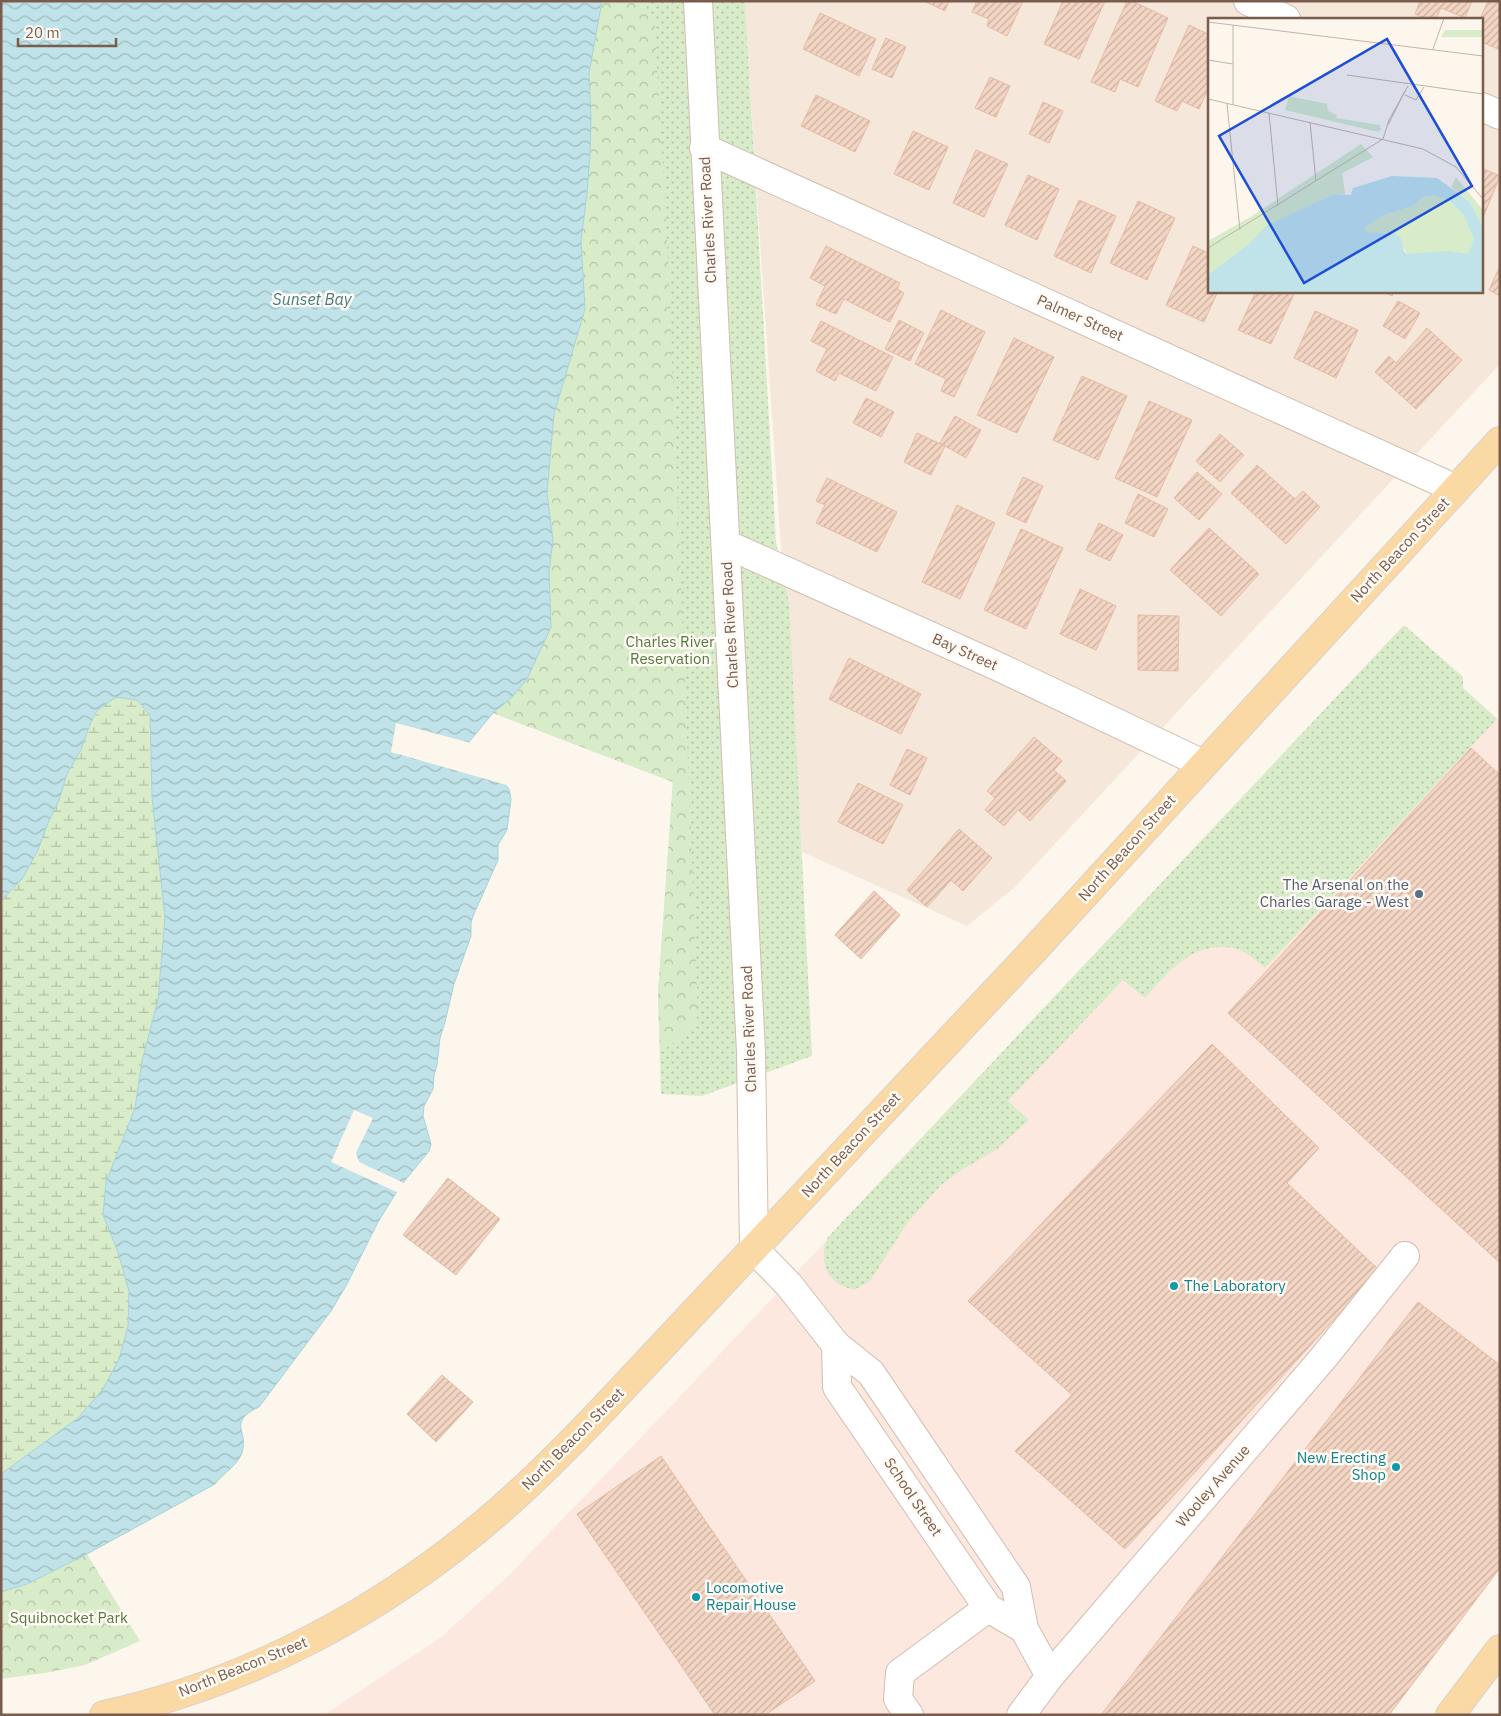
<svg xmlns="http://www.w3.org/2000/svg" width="1501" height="1716" font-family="'IBM Plex Sans',sans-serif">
	<defs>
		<pattern id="grass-dots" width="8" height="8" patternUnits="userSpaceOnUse" patternTransform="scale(1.25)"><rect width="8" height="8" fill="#d8ecc9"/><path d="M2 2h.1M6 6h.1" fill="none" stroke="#b4c2a5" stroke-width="1.8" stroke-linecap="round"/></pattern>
		<pattern id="forest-crowns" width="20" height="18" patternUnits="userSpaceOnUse" patternTransform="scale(1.25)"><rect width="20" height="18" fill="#d8ecc9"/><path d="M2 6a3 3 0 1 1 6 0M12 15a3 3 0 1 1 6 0" fill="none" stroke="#b4c2a5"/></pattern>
		<pattern id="wetland-marsh" width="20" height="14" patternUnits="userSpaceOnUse" patternTransform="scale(1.25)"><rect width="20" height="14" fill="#d8ecc9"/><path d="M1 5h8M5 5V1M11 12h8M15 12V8" fill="none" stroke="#b4c2a5"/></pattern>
		<pattern id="water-waves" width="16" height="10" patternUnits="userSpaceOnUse" patternTransform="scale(1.25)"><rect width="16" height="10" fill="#bfe3e8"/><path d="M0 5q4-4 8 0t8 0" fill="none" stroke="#a0bbbe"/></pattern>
		<pattern id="building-hatch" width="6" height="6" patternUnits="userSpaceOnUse" patternTransform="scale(1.25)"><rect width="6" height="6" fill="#f3d5c3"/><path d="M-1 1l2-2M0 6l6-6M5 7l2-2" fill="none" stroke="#cab0a1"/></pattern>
	</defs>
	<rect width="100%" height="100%" fill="#fdf6ec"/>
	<path fill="#f5e8da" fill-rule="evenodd" d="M745,1H1500V364L1014,888L967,926L802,852L754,154ZM1210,19H1482V291H1210Z"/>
	<polygon fill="#fde8e0" points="1404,625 1463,677 1463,688 1500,721 1500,1567 1387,1715 324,1715 440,1638 506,1578 672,1405"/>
	<g fill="url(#grass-dots)">
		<polygon points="602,1 745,1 776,542 789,603 812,1056 702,1096 661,1094 658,993 673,782 493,713 551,627 549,572"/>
		<path d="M1404,625L1463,677V688L1497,719L1265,968C1256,960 1245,950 1232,948C1193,941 1168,972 1145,998L1123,980L1008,1101L1029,1120L997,1149L960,1171L941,1185L908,1222L870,1281L854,1290C849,1288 841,1286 836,1282C822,1272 821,1251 828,1237Z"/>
	</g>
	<g fill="url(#forest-crowns)">
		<polygon points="602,1 646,1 647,15 654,15 668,257 698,1016 687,1033 660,1052 658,993 673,782 493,713 512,697 551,627 549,572 553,540 547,493 554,414 585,309 581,241 587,193 590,155 591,118 589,73"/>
		<polygon points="87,1554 140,1641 85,1665 45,1673 1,1679 1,1592 27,1584"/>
	</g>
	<polygon fill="url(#wetland-marsh)" points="116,697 137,700 150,715 152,797 165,917 158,1000 142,1061 135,1108 106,1182 103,1215 118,1252 129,1291 128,1326 119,1359 103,1389 78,1418 1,1474 1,901 22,879 59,800 67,774 81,750 90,724 98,711"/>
	<path fill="url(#water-waves)" stroke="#a5d3da" d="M1,1H602L589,73L591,118L590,155L587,193L581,241L585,309L554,414L547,493L553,540L549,572L551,627L527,679L512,697L493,713L469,742L462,757L474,769L504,783L509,789L511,799L507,830L498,845V860L473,916L471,923V936L454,984L445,1022L440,1038L437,1065L434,1075L433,1089L424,1106L423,1116L431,1144L429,1151L399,1188L378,1222L347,1284L331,1311L259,1407C225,1423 251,1432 241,1455C236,1466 223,1474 215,1484L87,1554L27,1584L1,1592V1474L78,1418L103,1389L119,1359L128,1326L129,1291L118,1252L103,1215L106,1182L135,1108L142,1061L158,1000L165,917L152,797L150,715L137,700L116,697L97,711L90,724L81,750L67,774L59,800L48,823L38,850L22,879L1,901Z"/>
	<g fill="#fdf6ec">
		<polygon points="396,723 471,743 465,756 476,767 505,781 510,786 391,752"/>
		<polygon points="354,1110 373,1118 356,1153 359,1162 406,1184 399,1193 331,1162"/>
	</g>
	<g fill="url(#building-hatch)" stroke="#e6bba3">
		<polygon points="924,1 949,1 945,11"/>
		<polygon points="977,1 1023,1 1007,36 987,26 989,19 972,12"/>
		<polygon points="1063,1 1105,1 1079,59 1044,44"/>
		<polygon points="1127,1 1132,1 1168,18 1138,87 1120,79 1115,92 1091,82"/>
		<polygon points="1420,1 1472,1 1465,18 1441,8 1436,19 1426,19 1415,14"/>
		<polygon points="1488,1 1500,1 1500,50 1482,42 1482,19 1480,19"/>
		<polygon points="820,13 876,39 859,76 803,49"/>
		<polygon points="1189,25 1210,35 1210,84 1199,109 1182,101 1177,111 1155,101"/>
		<polygon points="886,38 906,47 892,78 872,69"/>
		<polygon points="990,77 1010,86 996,117 975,108"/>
		<polygon points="816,95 870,121 855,152 801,126"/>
		<polygon points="1043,102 1063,111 1049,143 1029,134"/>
		<polygon points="913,131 948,147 929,190 894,174"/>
		<polygon points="976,150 1008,164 984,217 953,203"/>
		<polygon points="1482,168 1500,176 1482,220"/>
		<polygon points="1028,175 1059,189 1037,240 1005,225"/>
		<polygon points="1079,200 1116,216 1091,273 1054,256"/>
		<polygon points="1138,201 1175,218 1147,280 1110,263"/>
		<polygon points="826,246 900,283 897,289 904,293 890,322 844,299 836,314 816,305 825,286 810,278"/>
		<polygon points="1193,246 1210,254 1210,291 1218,291 1204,322 1166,305"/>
		<polygon points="1500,266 1500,296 1489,290"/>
		<polygon points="1256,291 1288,291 1294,294 1271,344 1238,330"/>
		<polygon points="1382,291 1394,291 1392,296"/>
		<polygon points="1398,301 1420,313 1405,339 1383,326"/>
		<polygon points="941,310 985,332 954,397 941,391 946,379 915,364"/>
		<polygon points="1315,311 1358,330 1336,378 1294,358"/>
		<polygon points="899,320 924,333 910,361 885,349"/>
		<polygon points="821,321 893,357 876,391 839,373 835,381 816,371 827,349 811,341"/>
		<polygon points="1427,328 1462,360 1416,409 1375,372 1389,356 1396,363"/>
		<polygon points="1014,338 1054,357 1017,433 977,415"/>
		<polygon points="1082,376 1127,396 1098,460 1053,440"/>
		<polygon points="866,398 894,412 881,437 853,423"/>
		<polygon points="1149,401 1192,420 1157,497 1115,478"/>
		<polygon points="955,416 981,430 966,458 940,443"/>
		<polygon points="917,433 945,446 931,475 904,462"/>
		<polygon points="1220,434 1244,455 1220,482 1196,461"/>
		<polygon points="1257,465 1295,499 1303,491 1320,507 1286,544 1231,493"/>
		<polygon points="1197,472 1222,494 1199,520 1174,498"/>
		<polygon points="1023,477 1043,486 1026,523 1006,514"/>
		<polygon points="827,478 897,512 877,552 816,523 825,505 816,501"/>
		<polygon points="1138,494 1168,509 1154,537 1125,523"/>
		<polygon points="957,505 995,523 960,599 922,582"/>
		<polygon points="1099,523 1123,535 1110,561 1086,550"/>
		<polygon points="1209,528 1259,574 1221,616 1170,570"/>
		<polygon points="1021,529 1063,548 1026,629 984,610"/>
		<polygon points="1080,589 1116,606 1096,650 1060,634"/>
		<polygon points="1138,615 1179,616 1178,671 1138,670"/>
		<polygon points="849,658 921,694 901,734 829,699"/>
		<polygon points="1034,737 1062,761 1054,770 1066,781 1030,821 1018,810 1004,826 985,810 995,798 987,791"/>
		<polygon points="1471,748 1500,775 1500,1263 1228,1013"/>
		<polygon points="907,749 927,758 910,795 890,785"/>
		<polygon points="858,783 903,805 883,844 838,822"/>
		<polygon points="959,829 992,858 963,891 951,880 927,907 907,890"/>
		<polygon points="874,891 900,915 861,959 835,935"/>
		<polygon points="1212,1044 1319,1148 1287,1183 1379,1270 1125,1549 1015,1451 1072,1395 968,1301"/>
		<polygon points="448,1178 500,1219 456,1275 403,1235"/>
		<polygon points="1418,1302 1500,1365 1500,1568 1389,1715 1101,1715"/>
		<polygon points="442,1375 473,1402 436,1442 407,1414"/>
		<polygon points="661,1456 815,1681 765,1715 715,1715 577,1514"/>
	</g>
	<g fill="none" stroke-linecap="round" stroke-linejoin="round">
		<g stroke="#d1beb0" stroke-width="30">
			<g id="minor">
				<polyline points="698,1 751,1052 754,1249 789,1285 836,1345 871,1373 1016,1587 1024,1629 1050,1676"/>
				<polyline points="1248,1 1286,19"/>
				<polyline points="1482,107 1500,115"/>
				<polyline points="704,148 1456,489"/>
				<polyline points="726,544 999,667 1203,764"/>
				<polyline points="836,1345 837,1387 988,1608 1024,1629"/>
				<polyline points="909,1715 898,1699 900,1673 988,1608"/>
				<polyline points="1021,1715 1050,1676 1324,1357 1405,1256"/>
			</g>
		</g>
		<g stroke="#dad1cd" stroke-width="30">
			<g id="major">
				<path d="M104,1715C252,1682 387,1609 500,1510C538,1477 574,1440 608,1404L1034,950L1500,441"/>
				<polyline points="1450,1715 1500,1649"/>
			</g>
		</g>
		<use href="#minor" stroke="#fff" stroke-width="28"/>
		<use href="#major" stroke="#fbd9a5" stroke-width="28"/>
	</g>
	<circle fill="#5c6f8a" stroke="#fffaf3" stroke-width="2" cx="1419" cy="894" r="5"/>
	<g fill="#0f9aa8" stroke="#fffaf3" stroke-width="2">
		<circle cx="1174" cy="1286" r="5"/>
		<circle cx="1396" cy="1467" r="5"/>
		<circle cx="696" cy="1597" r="5"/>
	</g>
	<g text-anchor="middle" stroke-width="5" stroke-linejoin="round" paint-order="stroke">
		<g font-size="15" fill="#7a5c4d" stroke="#fffaf3">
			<text transform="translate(708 220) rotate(-93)" y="5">Charles River Road</text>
			<text transform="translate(1080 318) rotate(24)" y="5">Palmer Street</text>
			<text transform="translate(1400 550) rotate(-47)" y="5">North Beacon Street</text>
			<text transform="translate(730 625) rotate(-93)" y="5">Charles River Road</text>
			<text transform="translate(965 652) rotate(24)" y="5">Bay Street</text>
			<text transform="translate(1127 848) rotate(-48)" y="5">North Beacon Street</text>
			<text transform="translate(749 1029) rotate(-92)" y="5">Charles River Road</text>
			<text transform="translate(851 1145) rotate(-47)" y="5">North Beacon Street</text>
			<text transform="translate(573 1439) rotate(-45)" y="5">North Beacon Street</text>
			<text transform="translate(1213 1486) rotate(-49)" y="5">Wooley Avenue</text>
			<text transform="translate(913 1497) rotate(56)" y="5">School Street</text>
			<text transform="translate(243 1667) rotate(-22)" y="5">North Beacon Street</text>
		</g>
		<g font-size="15" fill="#537a41" stroke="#fffaf3">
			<text x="670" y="647">Charles River<tspan x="670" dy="17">Reservation</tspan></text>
			<text x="69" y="1623">Squibnocket Park</text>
		</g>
		<g font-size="15" fill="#4e5e75" stroke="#fffaf3" text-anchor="end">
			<text x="1409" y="890">The Arsenal on the<tspan x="1409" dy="17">Charles Garage - West</tspan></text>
		</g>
		<g font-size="15" fill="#0d838f" stroke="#fffaf3" text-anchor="start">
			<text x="1184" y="1291">The Laboratory</text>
			<text x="1386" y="1463" text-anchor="end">New Erecting<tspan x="1386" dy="17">Shop</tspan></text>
			<text x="706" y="1593">Locomotive<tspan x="706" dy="17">Repair House</tspan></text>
		</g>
		<g font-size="16" font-style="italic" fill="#437c86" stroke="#fffaf3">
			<text x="312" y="305">Sunset Bay</text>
		</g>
	</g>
	<g transform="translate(1208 18)">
		<rect width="275" height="275" fill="#fdf6ec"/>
		<path d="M237,12H275V19H233ZM81,78L119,86L120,93L129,97L128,100L172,107L173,112L170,114L77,92ZM153,126L165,139L134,155L137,176H126L0,257V223L44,198Z" fill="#d8ecc9"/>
		<path d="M156,139L161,141L134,155L137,176H126L55,210L41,226L0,257V234L28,220L32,224L60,200ZM248,159L275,192V209L262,184L243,169Z" fill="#d8ecc9"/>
		<path d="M226,176L242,183L255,197L266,221L260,236H199L187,215L157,214V210L176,197L205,188L215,179Z" fill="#d8ecc9"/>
		<path d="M184,158L229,160L262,184L275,209V275H0V257L41,226L58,208L126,176L143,177L145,170ZM226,177L242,183L255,197L266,221L260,236L240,233L199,236L196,233L193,220L187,215L157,214V210L176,197L205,188L215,179Z" fill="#bfe3e8" fill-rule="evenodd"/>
		<path fill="none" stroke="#c5b3a7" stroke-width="1" d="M0,4L275,38M225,31L236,0M0,42L25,46M139,57L275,76M197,77L208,82L216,69M0,81L215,131L248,149L275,181M19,86L32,212M25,87V7M61,95L70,188M102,104L108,163M180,107L197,73M0,230L175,121L181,102L200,68"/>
		<path fill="#1d4ed8" fill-opacity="0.15" stroke="#1d4ed8" stroke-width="2.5" d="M179,21L264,168L96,265L11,118Z"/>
		<rect width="275" height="275" fill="none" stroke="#7a5c4d" stroke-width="2.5"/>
	</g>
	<rect width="1501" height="1716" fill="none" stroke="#7a5c4d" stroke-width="5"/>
	<path d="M18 38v8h98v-8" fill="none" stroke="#7a5c4d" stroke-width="2.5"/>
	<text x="25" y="38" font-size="15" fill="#7a5c4d" stroke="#fffaf3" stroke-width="4" paint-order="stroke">20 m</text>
</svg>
